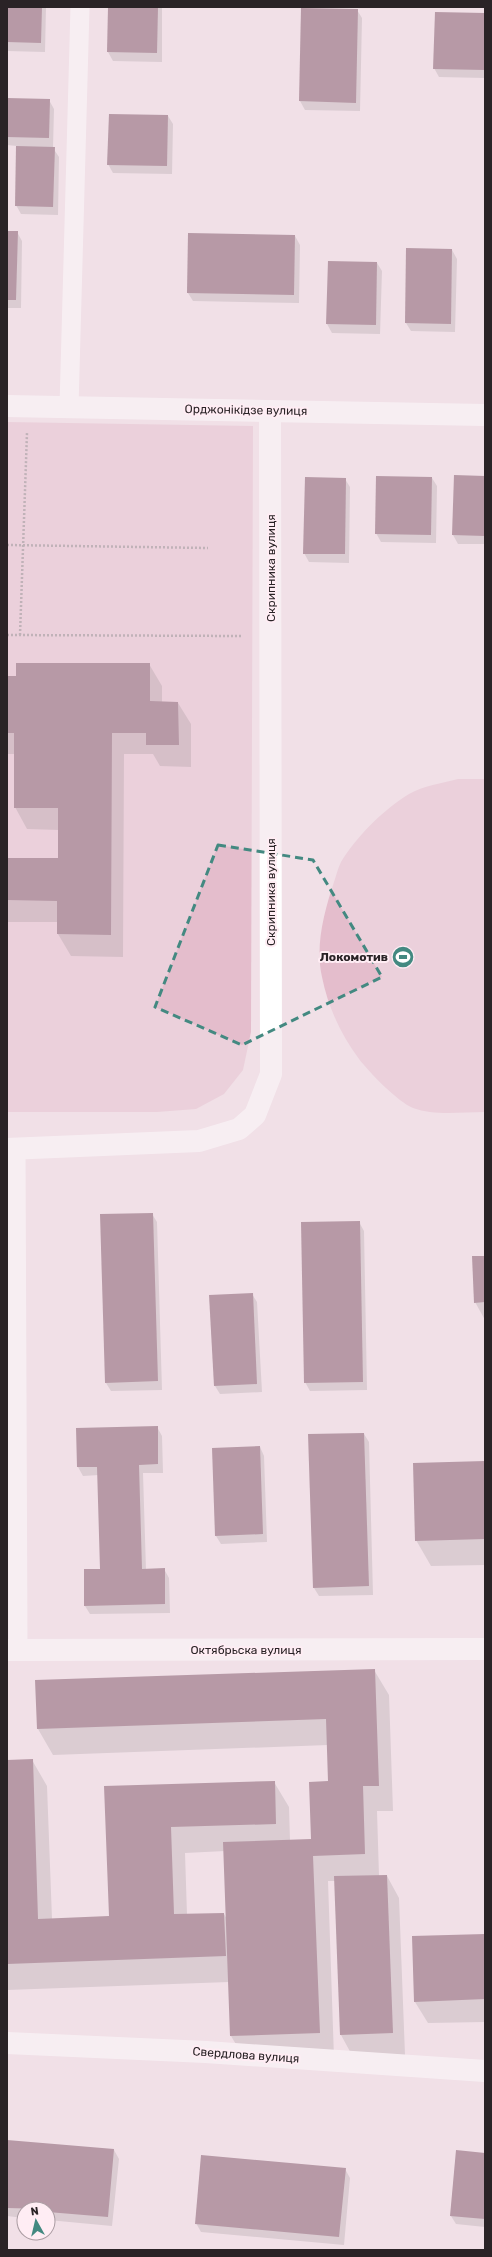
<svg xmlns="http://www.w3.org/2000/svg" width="492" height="2257" font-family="Rubik,sans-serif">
	<rect width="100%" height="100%" fill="#f1e0e7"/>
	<g fill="#e4bdcc">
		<polygon points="7,422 253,426 251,1032 243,1070 224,1094 196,1109 157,1112 7,1112"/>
		<path d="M458,779H485V1112C462,1112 434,1116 413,1108C398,1102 369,1072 359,1059C341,1035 328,1007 322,977C315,946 324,912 334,882C336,876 338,868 341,862C356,837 384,809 409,794C423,786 442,783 458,779Z"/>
	</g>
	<g fill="#0003" fill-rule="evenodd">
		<polygon points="7,7 46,7 45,52 7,51"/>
		<polygon points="110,7 162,7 162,62 113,61 108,52"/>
		<polygon points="357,10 362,18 360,111 305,110 300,101"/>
		<polygon points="485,14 485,78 439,77 434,68"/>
		<polygon points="7,99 49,100 54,109 53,148 59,157 58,215 21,214 16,205 17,146 7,145"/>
		<polygon points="168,116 173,124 172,174 113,173 108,164"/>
		<polygon points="7,232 17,232 22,241 21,308 7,308"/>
		<polygon points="295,236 300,245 299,303 193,301 188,293"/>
		<polygon points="452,250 457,259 455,332 411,331 406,323"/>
		<polygon points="329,262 377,263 382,271 380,334 332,333 327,324"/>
		<polygon points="455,476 485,477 485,544 458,544 453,535"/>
		<polygon points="432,478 437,486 436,543 381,542 376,533"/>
		<polygon points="345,479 350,487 349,563 309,562 304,553"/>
		<polygon points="149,664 162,686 162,702 178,703 191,724 191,767 160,766 153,754 124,754 123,957 71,956 58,934 58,922 7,922 7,859 59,859 59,830 27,829 15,807 15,754 7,754 7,677"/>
		<polygon points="152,1214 157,1222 162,1390 111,1391 106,1383"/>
		<polygon points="359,1222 364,1231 367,1390 310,1391 305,1382"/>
		<polygon points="485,1257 485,1320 475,1302"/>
		<polygon points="252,1294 257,1302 262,1392 220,1394 215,1386 210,1296"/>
		<polygon points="157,1427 162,1436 163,1473 143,1473 146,1570 164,1569 169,1578 170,1613 90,1614 85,1606 101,1570 99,1475 83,1476 78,1467 78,1429"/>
		<polygon points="364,1434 369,1442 373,1595 319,1596 314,1588"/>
		<polygon points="260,1447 264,1456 267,1542 221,1544 216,1536"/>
		<polygon points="485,1462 485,1565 431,1566 416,1540"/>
		<path d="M374,1670L389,1695L393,1811H377L379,1876H387L399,1898L405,2055L353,2057L341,2035L336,1881H328L334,2058L246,2061L231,2036L229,1982L7,1990V1761L32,1760L47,1786L52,1919L110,1917L106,1787L274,1782L289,1807L290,1841L312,1840L330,1782L328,1745L53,1755L38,1729L36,1681ZM225,1851L227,1919L224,1914L187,1915L185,1853Z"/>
		<polygon points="485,1935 485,2022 428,2023 415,2002"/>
		<polygon points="7,2141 114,2150 119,2159 112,2226 48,2220 48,2209 24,2209 24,2218 7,2216"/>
		<polygon points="485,2154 485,2227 456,2224 451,2216"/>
		<polygon points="345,2169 350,2178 344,2245 201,2232 196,2223"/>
	</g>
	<g fill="#714457">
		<polygon points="7,7 42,7 41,43 7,42"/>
		<polygon points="108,7 158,7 157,53 107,52"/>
		<polygon points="301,8 358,9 356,103 299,101"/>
		<polygon points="435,12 485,13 485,70 433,69"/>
		<polygon points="7,98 50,99 49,138 7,137"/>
		<polygon points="109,114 168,115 167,166 107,165"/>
		<polygon points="16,146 55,147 53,207 15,206"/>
		<polygon points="7,231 18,231 16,300 7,300"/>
		<polygon points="188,233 295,235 294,295 187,293"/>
		<polygon points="406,248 452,249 451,324 405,323"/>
		<polygon points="328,261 377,262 376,325 326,324"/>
		<polygon points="454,475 485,476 485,536 452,535"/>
		<polygon points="376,476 432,477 431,535 375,534"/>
		<polygon points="305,477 346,478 345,554 303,554"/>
		<polygon points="16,663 150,663 150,701 178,702 179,745 146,745 146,733 112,733 111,935 57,934 57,901 7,900 7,858 58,858 58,808 14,808 14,733 7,733 7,676 16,676"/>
		<polygon points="153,1213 158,1381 105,1383 100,1214"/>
		<polygon points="360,1221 363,1382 304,1383 301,1222"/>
		<polygon points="472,1256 485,1256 485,1302 474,1303"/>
		<polygon points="253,1293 257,1384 214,1386 209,1295"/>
		<polygon points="158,1426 158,1464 139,1465 142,1569 165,1568 165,1604 84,1606 84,1569 100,1569 97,1467 77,1467 76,1428"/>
		<polygon points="364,1433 369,1586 313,1588 308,1434"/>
		<polygon points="260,1446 263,1534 215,1536 212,1448"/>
		<polygon points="485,1461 485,1539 415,1541 413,1463"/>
		<polygon points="375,1669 379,1786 363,1786 365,1854 313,1856 320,2033 230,2036 223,1842 311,1839 309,1782 328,1781 326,1719 37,1729 35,1680"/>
		<polygon points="33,1759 38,1919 109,1916 104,1786 275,1781 276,1824 171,1827 174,1914 224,1913 226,1956 7,1964 7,1760"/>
		<polygon points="387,1875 393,2033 340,2035 334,1876"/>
		<polygon points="485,1934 485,1999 414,2002 412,1936"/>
		<polygon points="7,2140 114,2149 108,2217 48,2212 48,2209 7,2208"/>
		<polygon points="456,2150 485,2153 485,2219 450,2216"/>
		<polygon points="201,2155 346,2168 339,2237 195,2224"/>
	</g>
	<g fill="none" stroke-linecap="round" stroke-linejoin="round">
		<g stroke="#867a7f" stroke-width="2.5" stroke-dasharray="2 2" stroke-linecap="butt">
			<polyline points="7,545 208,548"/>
			<polyline points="7,635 242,636"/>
			<polyline points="20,635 27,433"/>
		</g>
		<g stroke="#fff" stroke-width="19">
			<polyline points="69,407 80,7"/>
			<polyline points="16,1149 18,1650"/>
		</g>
		<g stroke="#fff" stroke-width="22">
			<polyline points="7,1149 199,1141 239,1129 255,1115 271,1074 270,411"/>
			<polyline points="7,2043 206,2052 485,2071"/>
		</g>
		<g stroke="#fff" stroke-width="22">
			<polyline points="7,406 485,415"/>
			<polyline points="7,1650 485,1649"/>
		</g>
	</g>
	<path d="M0 0H492V2257H0ZM218,845L313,860L382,977L242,1045L155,1007Z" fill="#f1e0e7" fill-opacity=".55" fill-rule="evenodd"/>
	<path fill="none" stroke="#438981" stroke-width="3" stroke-dasharray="8 5" stroke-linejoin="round" d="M218,845L313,860L382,977L242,1045L155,1007Z"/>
	<defs>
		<g id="stadium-disc" transform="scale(1.15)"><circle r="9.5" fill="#438981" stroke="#ffedf4"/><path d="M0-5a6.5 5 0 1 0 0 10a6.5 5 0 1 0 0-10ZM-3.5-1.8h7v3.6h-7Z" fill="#fff"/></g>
	</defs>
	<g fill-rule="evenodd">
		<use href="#stadium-disc" x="403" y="957"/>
	</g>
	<g text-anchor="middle" stroke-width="4" stroke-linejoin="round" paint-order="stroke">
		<g font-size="12" fill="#2a2326" stroke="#ffedf4">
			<text transform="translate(246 410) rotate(1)" y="4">Орджонікідзе вулиця</text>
			<text transform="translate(271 568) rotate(-90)" y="4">Скрипника вулиця</text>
			<text transform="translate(271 892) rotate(-90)" y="4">Скрипника вулиця</text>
			<text x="246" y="1654">Октябрьска вулиця</text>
			<text transform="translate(246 2055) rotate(4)" y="4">Свердлова вулиця</text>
		</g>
		<g font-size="12" font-weight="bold" fill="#2a2326" stroke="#ffedf4" text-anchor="end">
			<text x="388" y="961">Локомотив</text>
		</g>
	</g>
	<rect width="492" height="2257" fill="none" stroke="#2a2326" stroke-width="16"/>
	<g transform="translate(36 2221) rotate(352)"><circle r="19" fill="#ffedf4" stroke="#aa9ca2"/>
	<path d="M0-3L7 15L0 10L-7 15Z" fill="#438981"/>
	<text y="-6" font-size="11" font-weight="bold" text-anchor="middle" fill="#2a2326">N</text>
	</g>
</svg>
